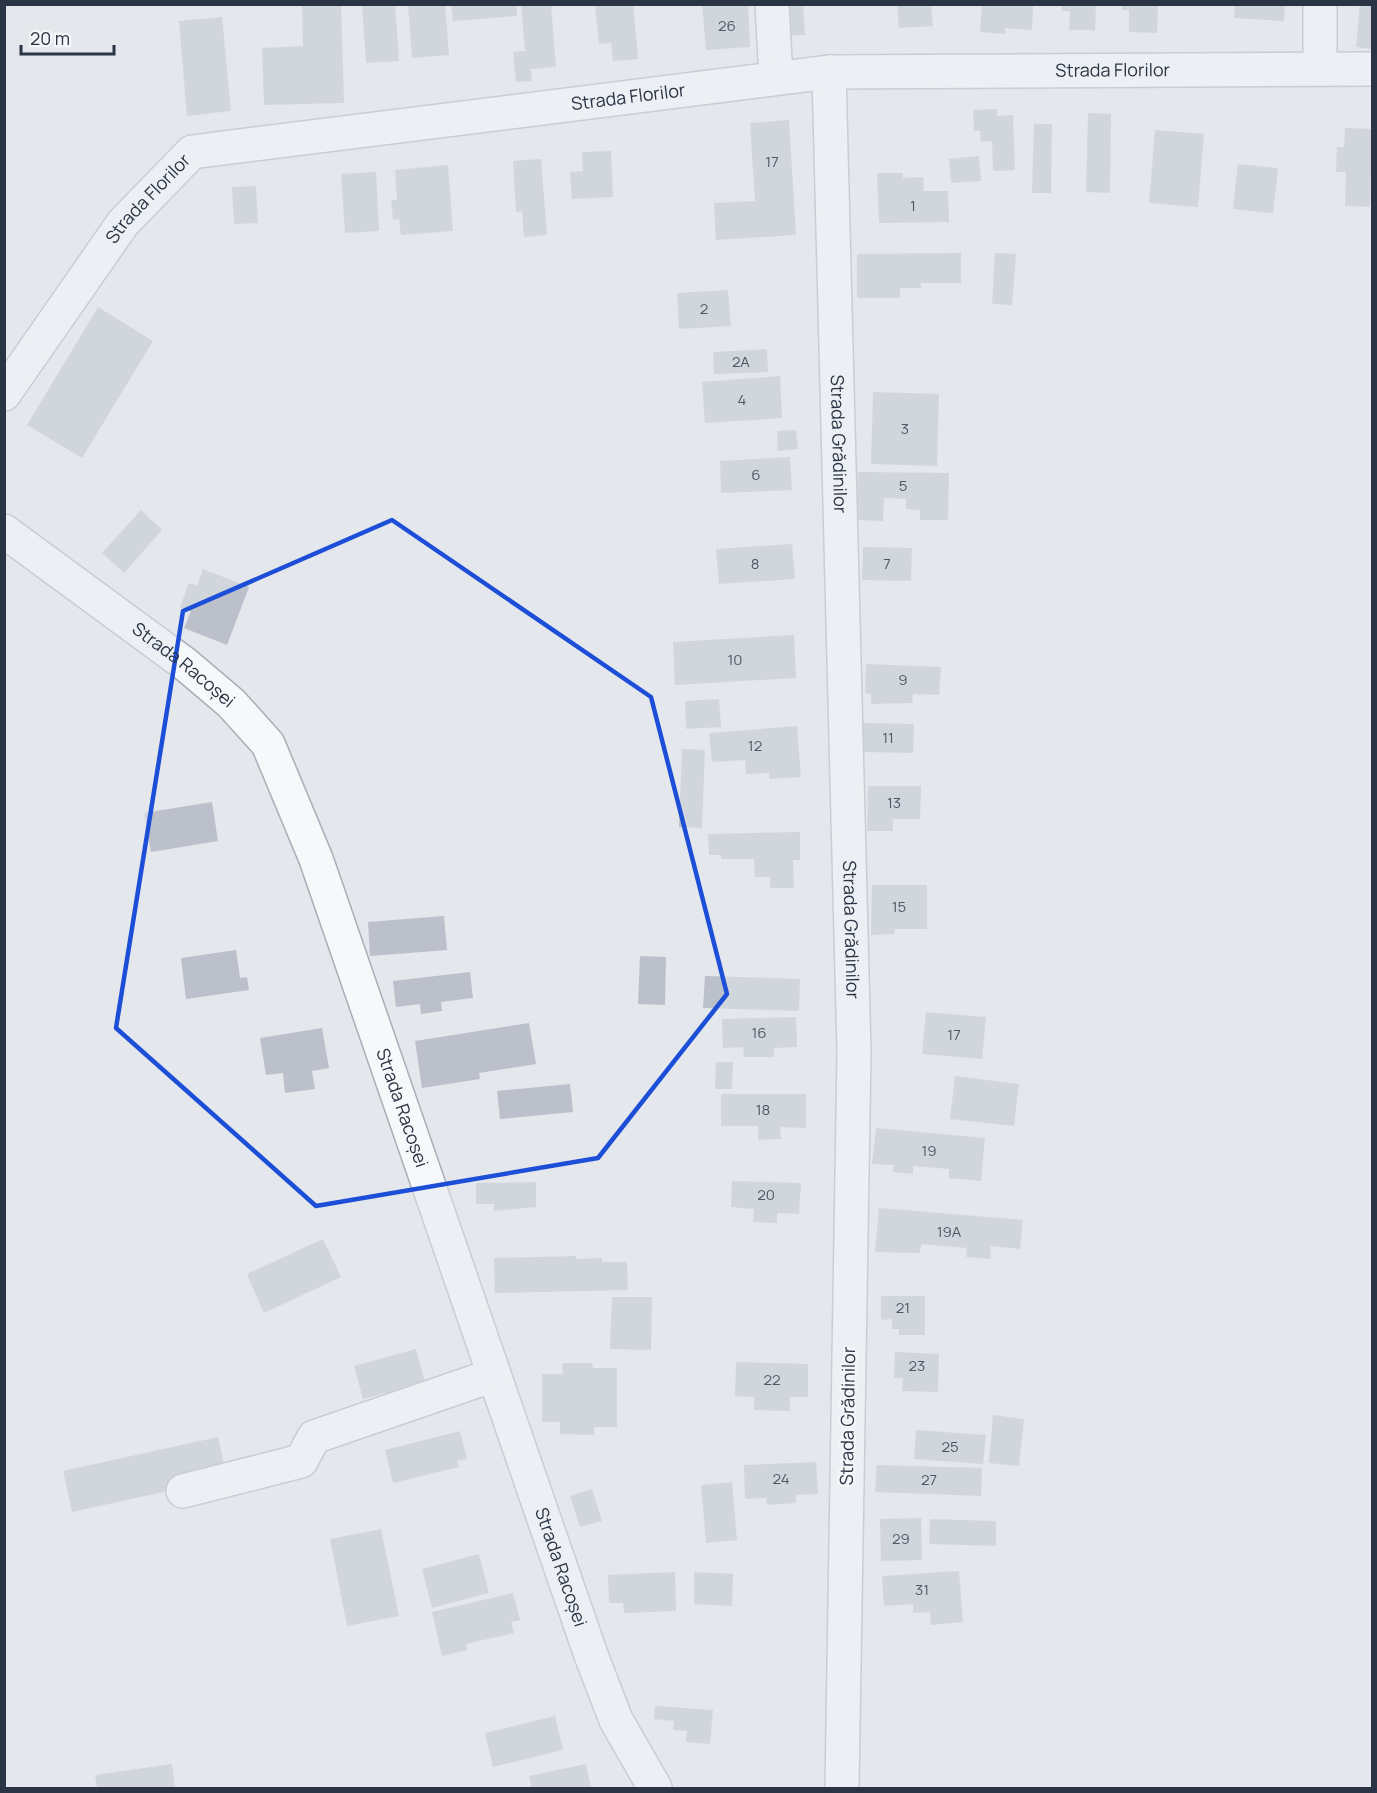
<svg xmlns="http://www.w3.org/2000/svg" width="1377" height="1793" font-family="Manrope,sans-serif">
	<rect width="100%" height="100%" fill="#e4e7ec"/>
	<g fill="#bbc0ca">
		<polygon points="302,4 341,4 344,103 264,105 262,48 303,46"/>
		<polygon points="362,4 395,4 399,61 366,63"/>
		<polygon points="408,4 445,4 449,55 412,58"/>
		<polygon points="451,4 516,4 517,16 453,21"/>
		<polygon points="521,4 551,4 556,67 531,69 532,81 516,82 513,52 525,51"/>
		<polygon points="595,4 633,4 638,59 613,61 611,43 599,44"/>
		<polygon points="702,4 748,4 750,47 706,50"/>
		<polygon points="781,4 803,4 805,35 783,36"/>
		<polygon points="897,4 931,4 933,26 899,28"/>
		<polygon points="982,4 1033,4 1032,30 1005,28 1005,34 980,32"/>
		<polygon points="1062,4 1096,4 1095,30 1069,30 1070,11 1062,11"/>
		<polygon points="1122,4 1158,4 1157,33 1129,32 1129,10 1122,10"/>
		<polygon points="1235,4 1285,4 1284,21 1234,18"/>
		<polygon points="1360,4 1372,4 1372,49 1356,47"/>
		<polygon points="222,17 231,111 187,116 179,21"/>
		<polygon points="997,109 997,116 1013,115 1015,170 993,171 992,141 981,142 980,131 974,131 973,110"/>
		<polygon points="1088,113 1111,114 1110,193 1086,192"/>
		<polygon points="789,120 796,235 716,240 714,203 755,201 750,123"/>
		<polygon points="1034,124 1052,124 1051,193 1032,193"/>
		<polygon points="1345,128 1372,129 1370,207 1345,206 1346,172 1336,172 1337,147 1344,147"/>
		<polygon points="1155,130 1204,134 1198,207 1149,203"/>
		<polygon points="611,151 613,197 572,199 570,172 583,171 582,152"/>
		<polygon points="979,156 981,181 951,183 949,159"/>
		<polygon points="541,159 547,235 524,237 522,211 516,212 513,161"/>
		<polygon points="1238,164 1278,168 1273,213 1233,209"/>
		<polygon points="448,165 453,231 401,235 399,219 393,220 391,200 397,200 395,170"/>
		<polygon points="376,172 379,231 345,233 341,174"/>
		<polygon points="877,173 903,173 903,178 923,177 924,191 948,191 949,222 879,223"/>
		<polygon points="256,186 258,223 234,224 232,187"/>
		<polygon points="961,253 961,283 921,283 921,288 900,288 900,298 857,298 857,254"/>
		<polygon points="995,253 1016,254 1012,305 992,304"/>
		<polygon points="728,290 731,326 679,329 677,293"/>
		<polygon points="98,307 153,341 82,458 27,425"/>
		<polygon points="767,349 768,372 714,374 713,352"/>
		<polygon points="780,376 782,418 705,423 702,382"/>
		<polygon points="873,392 939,394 937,466 871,464"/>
		<polygon points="796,430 798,449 778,451 777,431"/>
		<polygon points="790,457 792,490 721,493 720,461"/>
		<polygon points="858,472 949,473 948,520 920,520 920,510 906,509 906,499 884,498 883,521 857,520"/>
		<polygon points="141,510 162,530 124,573 102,553"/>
		<polygon points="792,544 795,579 719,584 716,549"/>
		<polygon points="863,547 912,548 911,581 862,580"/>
		<polygon points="203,569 249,587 227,645 184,628 191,611 180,607 189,583 197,586"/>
		<polygon points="794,635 796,678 675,685 673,642"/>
		<polygon points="866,664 941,667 939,695 913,694 912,703 871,704 871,694 865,693"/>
		<polygon points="719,699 721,727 686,729 685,701"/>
		<polygon points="863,723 914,724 913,753 862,752"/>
		<polygon points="797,726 801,777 769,779 769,773 746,774 745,760 712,762 709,733"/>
		<polygon points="682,749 705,750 702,828 679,827"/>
		<polygon points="868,786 921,786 920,819 893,819 893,831 867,831"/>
		<polygon points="212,802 218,841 151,852 144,813"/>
		<polygon points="800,832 800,860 793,860 794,888 770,888 770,877 755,877 754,859 721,859 721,855 709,855 708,834"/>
		<polygon points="872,885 927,885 927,929 895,929 894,934 871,935"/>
		<polygon points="444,916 447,950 370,956 368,922"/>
		<polygon points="236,950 240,978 247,977 249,990 186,999 181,958"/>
		<polygon points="640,956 666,957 665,1005 638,1004"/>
		<polygon points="470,972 473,998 441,1002 442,1011 421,1014 420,1004 396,1007 393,981"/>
		<polygon points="705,976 800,979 799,1011 703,1008"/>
		<polygon points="926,1012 986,1017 982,1059 922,1054"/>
		<polygon points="796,1017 797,1047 774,1048 774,1057 744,1057 743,1047 723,1048 722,1019"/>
		<polygon points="529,1023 536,1064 479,1073 480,1079 422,1088 415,1041"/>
		<polygon points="322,1028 329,1068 312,1071 315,1089 285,1093 283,1073 266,1075 260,1038"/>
		<polygon points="716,1062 733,1062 732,1089 715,1089"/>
		<polygon points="955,1076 1019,1084 1014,1126 950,1119"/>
		<polygon points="570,1084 573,1112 500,1119 497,1091"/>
		<polygon points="721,1094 806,1094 806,1128 780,1127 781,1139 758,1140 758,1126 721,1126"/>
		<polygon points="876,1128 985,1138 981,1181 949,1178 949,1169 913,1166 913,1174 893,1172 894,1165 872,1164"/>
		<polygon points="732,1181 801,1183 799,1214 777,1213 777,1223 753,1222 754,1209 731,1207"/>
		<polygon points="536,1182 536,1207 494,1211 494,1204 476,1204 476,1183"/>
		<polygon points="879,1208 1023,1220 1020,1249 991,1246 990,1259 966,1257 967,1248 921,1244 920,1253 875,1252"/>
		<polygon points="323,1239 341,1277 264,1313 247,1274"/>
		<polygon points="576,1256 576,1259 602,1258 602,1262 627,1262 628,1290 495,1293 494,1258"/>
		<polygon points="881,1296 925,1296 925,1335 899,1335 899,1329 892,1329 892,1319 881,1320"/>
		<polygon points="612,1297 652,1297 651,1350 610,1349"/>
		<polygon points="416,1349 425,1382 412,1385 414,1390 386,1398 385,1393 363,1399 354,1366"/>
		<polygon points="895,1352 939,1354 938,1392 902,1391 903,1378 894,1378"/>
		<polygon points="736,1362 808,1364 808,1397 790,1397 790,1411 754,1410 754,1397 735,1396"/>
		<polygon points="562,1363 592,1363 593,1368 617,1368 617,1427 594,1427 594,1435 560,1434 560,1422 542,1422 542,1374 563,1374"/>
		<polygon points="993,1415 1024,1419 1019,1466 989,1463"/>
		<polygon points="916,1430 986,1435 983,1464 914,1459"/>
		<polygon points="460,1431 467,1459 457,1461 459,1467 393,1483 385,1450"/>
		<polygon points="218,1437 227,1478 72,1512 63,1471"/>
		<polygon points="816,1462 818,1494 796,1495 796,1503 767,1505 766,1498 745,1499 744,1465"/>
		<polygon points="877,1465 982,1468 981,1496 875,1492"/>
		<polygon points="732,1482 737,1540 706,1543 701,1485"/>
		<polygon points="592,1489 602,1521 580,1527 570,1496"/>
		<polygon points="921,1518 922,1560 881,1561 880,1519"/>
		<polygon points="930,1519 996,1521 996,1546 929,1544"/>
		<polygon points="381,1529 399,1616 347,1626 330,1539"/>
		<polygon points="479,1554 489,1593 432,1608 422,1569"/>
		<polygon points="959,1571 963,1622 931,1625 930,1612 913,1613 913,1604 884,1606 882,1576"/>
		<polygon points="675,1572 676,1611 624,1613 623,1603 609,1603 608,1575"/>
		<polygon points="694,1572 733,1574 732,1606 694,1604"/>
		<polygon points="513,1593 520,1620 511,1622 514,1633 466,1644 467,1650 442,1656 432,1612"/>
		<polygon points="655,1706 713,1710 710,1744 686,1742 687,1731 673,1730 674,1721 654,1719"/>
		<polygon points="555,1716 563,1750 493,1767 485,1733"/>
		<polygon points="172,1764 175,1788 97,1788 95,1775"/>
		<polygon points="586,1764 591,1788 532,1788 529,1776"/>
	</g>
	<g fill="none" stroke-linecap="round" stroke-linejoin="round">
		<g stroke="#a9aeb7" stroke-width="36">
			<g id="minor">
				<polyline points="772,4 776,78"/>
				<polyline points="1320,68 1320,4"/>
				<path id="s1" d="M829,72L854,1052L842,1788"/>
				<path id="s2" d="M4,394L123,223L192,152L829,72L1372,69"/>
				<path id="s3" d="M4,531L185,664L231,703L268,744L316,859L591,1655L616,1720L655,1788"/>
				<polyline points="183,1491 301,1461 314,1437 494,1375"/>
			</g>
		</g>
		<use href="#minor" stroke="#f7f8fa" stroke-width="33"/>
	</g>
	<path d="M0 0H1377V1793H0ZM392,520L651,697L727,994L598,1158L316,1206L116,1028L183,611Z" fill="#e4e7ec" fill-opacity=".55" fill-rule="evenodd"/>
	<path fill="none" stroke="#1d4ed8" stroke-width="4.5" stroke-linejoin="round" d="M392,520L651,697L727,994L598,1158L316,1206L116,1028L183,611Z"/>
	<g text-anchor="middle" stroke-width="4.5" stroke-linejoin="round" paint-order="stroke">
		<g font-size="15" fill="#4f5766">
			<text x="727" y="31">26</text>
			<text x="772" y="167">17</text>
			<text x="913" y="211">1</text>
			<text x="704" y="314">2</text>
			<text x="741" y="367">2A</text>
			<text x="742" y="405">4</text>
			<text x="905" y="434">3</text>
			<text x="756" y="480">6</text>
			<text x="903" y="491">5</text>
			<text x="755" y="569">8</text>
			<text x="887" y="569">7</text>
			<text x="735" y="665">10</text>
			<text x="903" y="685">9</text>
			<text x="888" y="743">11</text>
			<text x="755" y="751">12</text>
			<text x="894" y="808">13</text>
			<text x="899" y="912">15</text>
			<text x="759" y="1038">16</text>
			<text x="954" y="1040">17</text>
			<text x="763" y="1115">18</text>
			<text x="929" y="1156">19</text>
			<text x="766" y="1200">20</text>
			<text x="949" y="1237">19A</text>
			<text x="903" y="1313">21</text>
			<text x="917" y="1371">23</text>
			<text x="772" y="1385">22</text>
			<text x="950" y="1452">25</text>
			<text x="781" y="1484">24</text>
			<text x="929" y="1485">27</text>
			<text x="901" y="1544">29</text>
			<text x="922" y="1595">31</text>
		</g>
		<g font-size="18" fill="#2b3445" stroke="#f4f6f9">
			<text dy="6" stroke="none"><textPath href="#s2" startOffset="1233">Strada Florilor</textPath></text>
			<text dy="6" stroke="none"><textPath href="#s2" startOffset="747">Strada Florilor</textPath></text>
			<text dy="6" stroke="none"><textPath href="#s2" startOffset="243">Strada Florilor</textPath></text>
			<text dy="6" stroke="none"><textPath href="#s1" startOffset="372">Strada Grădinilor</textPath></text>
			<text dy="6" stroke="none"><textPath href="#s3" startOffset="224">Strada Racoșei</textPath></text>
			<text dy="6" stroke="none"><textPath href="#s1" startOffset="858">Strada Grădinilor</textPath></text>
			<text dy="6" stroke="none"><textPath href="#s3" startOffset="728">Strada Racoșei</textPath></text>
			<text transform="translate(848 1416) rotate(-89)" y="6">Strada Grădinilor</text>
			<text dy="6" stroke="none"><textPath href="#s3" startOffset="1214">Strada Racoșei</textPath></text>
		</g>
	</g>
	<rect width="1377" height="1793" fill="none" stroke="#2b3445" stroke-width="12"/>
	<path d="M21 45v9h93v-9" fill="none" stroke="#2b3445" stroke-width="3"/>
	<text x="30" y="45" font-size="18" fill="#2b3445" stroke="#f4f6f9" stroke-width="4.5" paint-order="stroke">20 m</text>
</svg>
